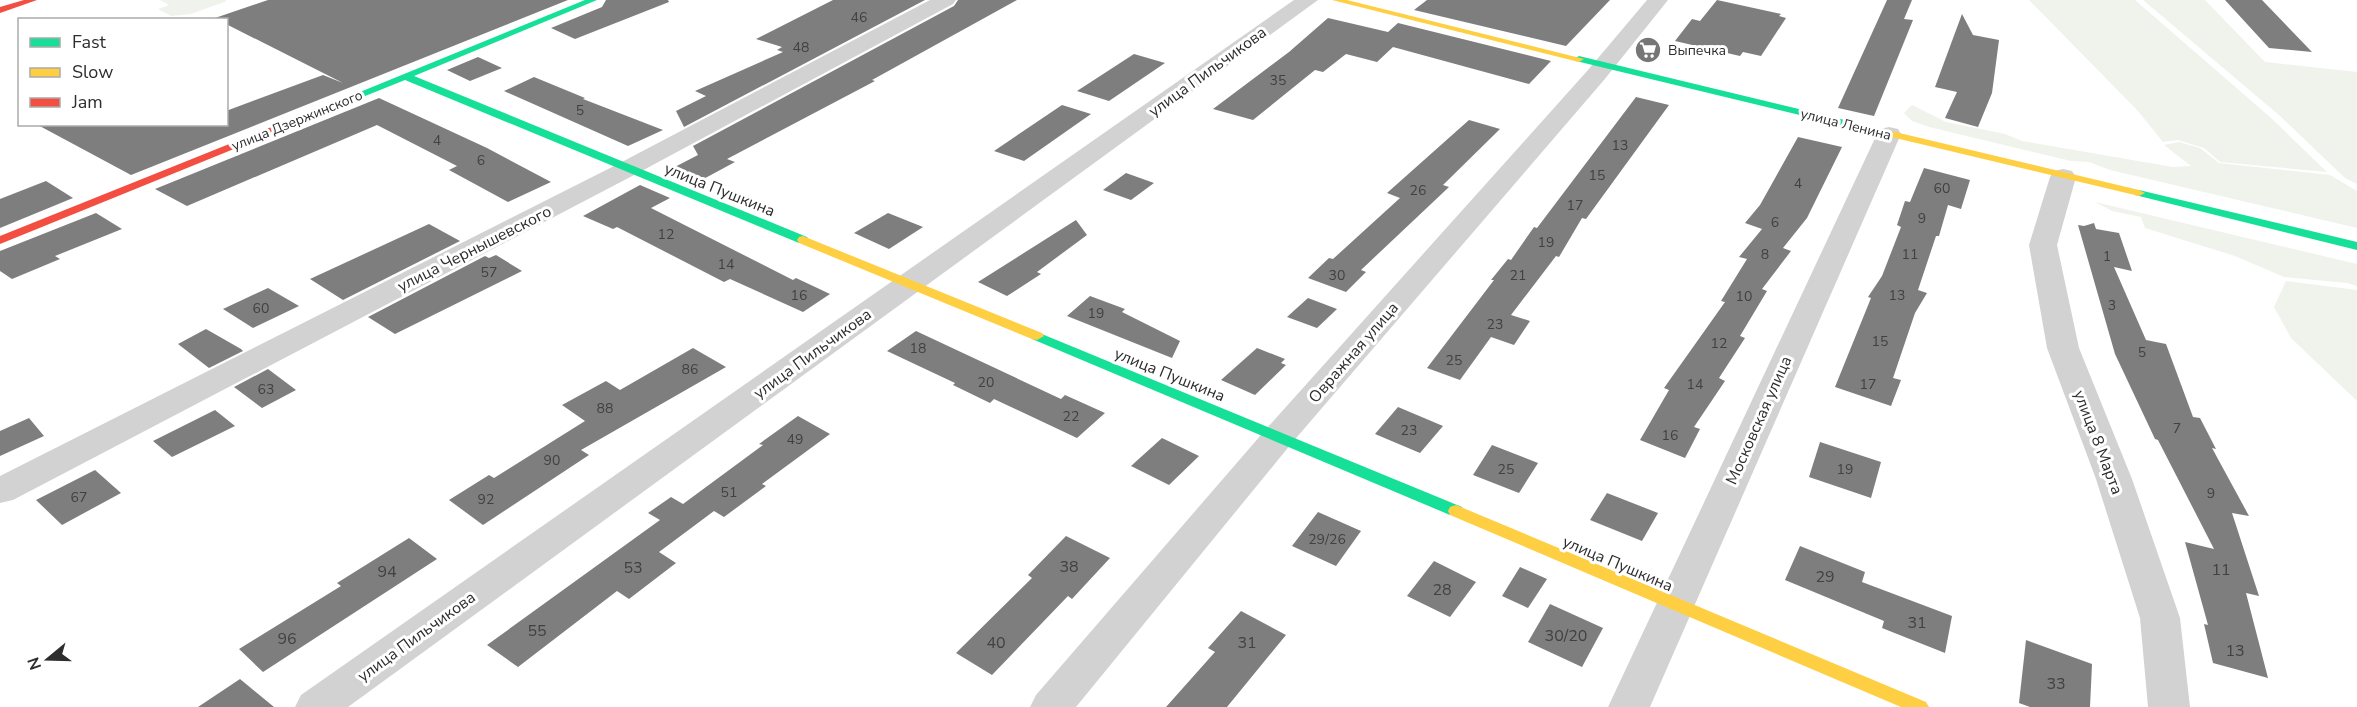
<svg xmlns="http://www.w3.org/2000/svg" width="2357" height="707" font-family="'Nunito Sans',sans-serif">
	<rect width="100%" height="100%" fill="#fff"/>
	<g fill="#f0f3ec">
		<polygon points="160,0 224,0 227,1 191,14 171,16 158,9 169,5"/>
		<polygon points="2029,0 2135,0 2270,117 2327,172 2220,162 2204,148 2178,140 2163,142 2138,111"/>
		<polygon points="2143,0 2205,0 2265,62 2357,72 2357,184 2345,178 2280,116"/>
		<polygon points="1912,105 1946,122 2005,134 2022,141 2173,167 2191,166 2164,145 2179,142 2200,148 2219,163 2330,175 2357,191 2357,228 2110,170 2089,162 2071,161 1929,127 1912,121 1904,113"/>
		<polygon points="2095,202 2357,264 2357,286 2347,283 2284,277 2235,256 2145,228 2141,217 2112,211"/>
		<polygon points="2286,281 2357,290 2357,401 2291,338 2274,307"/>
	</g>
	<g fill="#7e7e7e">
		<polygon points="268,0 568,0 131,175 36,124 226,124 226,111 323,75 343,83 226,24 226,20 215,18"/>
		<polygon points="606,0 668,0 669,2 575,39 551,28 602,7"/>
		<polygon points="833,0 925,0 684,127 676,111 706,96 695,91 783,52 777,50 782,47 756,39"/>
		<polygon points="958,0 1017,0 872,80 875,81 727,159 735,162 696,183 667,171 698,155 693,146 954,6"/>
		<polygon points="1427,0 1610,0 1566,46 1414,10"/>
		<polygon points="1717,0 1781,14 1779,16 1786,18 1761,56 1743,52 1740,56 1675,41 1692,19 1700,21"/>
		<polygon points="1887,0 1912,0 1904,19 1913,20 1874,116 1838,108"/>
		<polygon points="2225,0 2262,0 2312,52 2269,48"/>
		<polygon points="1962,14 1973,35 1999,40 1992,93 1978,127 1945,118 1957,92 1935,87"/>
		<polygon points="1328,18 1388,32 1398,23 1551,61 1529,84 1393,47 1377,62 1346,54 1323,72 1315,70 1253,120 1213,109 1289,52"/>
		<polygon points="1134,54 1165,63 1109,101 1077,91"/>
		<polygon points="478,57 502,68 470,81 447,70"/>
		<polygon points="534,77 585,98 583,99 663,130 628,146 504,91"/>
		<polygon points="1636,97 1669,105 1586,219 1582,218 1559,257 1556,256 1511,315 1530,321 1514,345 1491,337 1460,380 1427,368 1494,280 1491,280 1508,259 1511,260 1534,227 1537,228"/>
		<polygon points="379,98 487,148 551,182 508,202 449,170 457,166 377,125 187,206 155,189"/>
		<polygon points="1062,105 1091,114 1024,161 994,151"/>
		<polygon points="1469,120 1500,129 1443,185 1449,187 1361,270 1366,272 1346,292 1308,278 1329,258 1333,259 1400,198 1387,193"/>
		<polygon points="1798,137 1842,147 1807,218 1783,248 1791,251 1762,289 1767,291 1740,336 1745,338 1719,378 1725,381 1694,427 1700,429 1685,458 1640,440 1669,390 1664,388 1725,302 1721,301 1747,259 1739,257 1762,229 1745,223 1760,205"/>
		<polygon points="1924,168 1970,180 1961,209 1948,205 1939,236 1936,236 1918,290 1927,293 1915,313 1893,378 1901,380 1891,406 1835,387 1871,298 1868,297 1882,276 1901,227 1897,225 1905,201 1910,202"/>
		<polygon points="1126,173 1154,183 1131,200 1103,190"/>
		<polygon points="46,181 73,198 0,228 0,199"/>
		<polygon points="640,185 670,198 651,208 793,280 796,278 830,294 803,312 730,279 724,282 617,227 613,229 583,216"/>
		<polygon points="96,213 122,229 55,256 60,259 12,279 0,271 0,251"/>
		<polygon points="888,213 923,227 889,249 854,233"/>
		<polygon points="1076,220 1087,235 1037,272 1041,274 1007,296 978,282"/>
		<polygon points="2094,223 2096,229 2119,233 2132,271 2114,267 2146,340 2166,344 2193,417 2200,418 2216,449 2212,448 2249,516 2232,513 2259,596 2246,593 2268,678 2213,663 2204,624 2208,625 2185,542 2214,549 2158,440 2155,439 2115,354 2078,225 2084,226"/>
		<polygon points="429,224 460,241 343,300 310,279"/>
		<polygon points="496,255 522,271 395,334 368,317 485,256 489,258"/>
		<polygon points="268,288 299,306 253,328 223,309"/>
		<polygon points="1090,296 1125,309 1122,312 1180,341 1172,358 1067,316"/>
		<polygon points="1308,298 1337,309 1317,328 1287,317"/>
		<polygon points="206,329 241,349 243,351 209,368 178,344"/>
		<polygon points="916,331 1061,399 1065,395 1105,413 1077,438 994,399 990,403 953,385 955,383 887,351"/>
		<polygon points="693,348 726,367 581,450 589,455 483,525 449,500 489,475 494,478 585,421 562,405 606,381 620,390"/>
		<polygon points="1257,348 1285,359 1281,363 1286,365 1255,395 1221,380"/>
		<polygon points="268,369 296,390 262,408 234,387"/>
		<polygon points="1398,407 1443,426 1420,453 1375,434"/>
		<polygon points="215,410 235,426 172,457 153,441"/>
		<polygon points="798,416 830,434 762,484 766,486 724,517 714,511 659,552 676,563 629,599 617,591 518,667 487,645 660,520 648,513 671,497 683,504 763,445 759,444"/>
		<polygon points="29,418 44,436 0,456 0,431"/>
		<polygon points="1162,438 1199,456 1169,485 1131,466"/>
		<polygon points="1820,442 1881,462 1871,498 1809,477"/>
		<polygon points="1492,445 1538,463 1519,493 1473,475"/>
		<polygon points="95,470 121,493 62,525 36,500"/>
		<polygon points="1607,493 1658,513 1642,541 1590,520"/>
		<polygon points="1318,512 1361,531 1336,566 1292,546"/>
		<polygon points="1066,536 1110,558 1072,599 1068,596 992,675 956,653 1032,578 1028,575"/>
		<polygon points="409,538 437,559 263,672 239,649 341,586 337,583"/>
		<polygon points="1800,546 1865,572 1862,582 1952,616 1945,653 1882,628 1884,621 1785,580"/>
		<polygon points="1434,561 1476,582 1450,617 1407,596"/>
		<polygon points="1520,567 1547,579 1528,608 1502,596"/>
		<polygon points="1550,604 1603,628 1582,667 1528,642"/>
		<polygon points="1241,611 1286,635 1227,707 1166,707 1215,652 1208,648"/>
		<polygon points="2026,640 2092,664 2090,707 2030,707 2019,703"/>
		<polygon points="240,679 274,707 198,707"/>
	</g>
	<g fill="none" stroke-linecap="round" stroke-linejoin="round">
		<g fill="#d2d2d2" fill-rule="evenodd">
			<polygon points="930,0 956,0 953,4 636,174 13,500 0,503 0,476 618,164"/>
			<polygon points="1294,0 1318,0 348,707 295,707 301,695"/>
			<polygon points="1647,0 1668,0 1604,80 1291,444 1076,707 1030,707 1036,695 1267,428 1588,70"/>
			<polygon points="1889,127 1898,129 1901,134 1650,707 1608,707 1877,134 1880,129"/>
			<polygon points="2063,169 2072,171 2076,177 2057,245 2079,348 2132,479 2180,618 2190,707 2148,707 2140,618 2096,479 2047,348 2029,245 2050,177 2054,171"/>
		</g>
		<g fill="#16e098" fill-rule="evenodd">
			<polygon points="585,0 597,0 414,76 807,237 809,240 807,243 799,243 405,80 298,123 290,123 289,121"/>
			<polygon points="1579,56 1849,121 1854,124 1849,127 1576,61 1574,59"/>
			<polygon points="2139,190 2357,242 2357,250 2135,195 2133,193"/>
			<polygon points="1037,332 1462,507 1464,511 1462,515 1450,515 1032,339 1030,336"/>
		</g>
		<g fill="#ffcf43" fill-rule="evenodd">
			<polygon points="1332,0 1347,0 1584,59 1579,62"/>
			<polygon points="1849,121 2139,190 2145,193 2139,196 1845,126 1844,124"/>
			<polygon points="803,236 1042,333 1044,336 1037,340 1032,339 799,243 797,240 799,237"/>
			<polygon points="1456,505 1926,702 1929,707 1901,707 1450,515 1448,511 1450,507"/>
		</g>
		<g fill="#f24e42" fill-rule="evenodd">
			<polygon points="24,0 37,0 0,13 0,7"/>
			<polygon points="294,118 298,119 298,123 0,244 0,236"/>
		</g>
	</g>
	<defs>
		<g id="supermarket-disc" transform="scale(1.35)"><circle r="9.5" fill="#767676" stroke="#fff"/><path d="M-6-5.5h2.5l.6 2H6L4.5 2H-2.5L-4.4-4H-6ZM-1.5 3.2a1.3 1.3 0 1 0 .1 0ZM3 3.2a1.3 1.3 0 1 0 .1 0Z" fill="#fff"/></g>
	</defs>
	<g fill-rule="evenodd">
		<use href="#supermarket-disc" x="1648" y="50"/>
	</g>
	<g text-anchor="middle" stroke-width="6" stroke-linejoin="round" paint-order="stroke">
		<g font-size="14" fill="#414141">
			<text x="859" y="22">46</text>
			<text x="801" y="52">48</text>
			<text x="1278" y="85">35</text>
			<text x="580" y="115">5</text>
			<text x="437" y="145">4</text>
			<text x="1620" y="150">13</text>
			<text x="481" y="165">6</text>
			<text x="1597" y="180">15</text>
			<text x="1798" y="188">4</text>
			<text x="1942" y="193">60</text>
			<text x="1418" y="195">26</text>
			<text x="1575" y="210">17</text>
			<text x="1922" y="223">9</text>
			<text x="1775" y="227">6</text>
			<text x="666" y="239">12</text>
			<text x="1546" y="247">19</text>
			<text x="1765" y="259">8</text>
			<text x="1910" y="259">11</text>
			<text x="2107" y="261">1</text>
			<text x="726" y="269">14</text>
			<text x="489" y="277">57</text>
			<text x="1337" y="280">30</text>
			<text x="1518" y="280">21</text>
			<text x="799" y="300">16</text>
			<text x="1897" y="300">13</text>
			<text x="1744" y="301">10</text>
			<text x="2112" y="310">3</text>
			<text x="261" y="313">60</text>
			<text x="1096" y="318">19</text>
			<text x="1495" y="329">23</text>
			<text x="1880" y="346">15</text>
			<text x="1719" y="348">12</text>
			<text x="918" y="353">18</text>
			<text x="2142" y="357">5</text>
			<text x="1454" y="365">25</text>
			<text x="690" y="374">86</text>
			<text x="986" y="387">20</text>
			<text x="1695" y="389">14</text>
			<text x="1868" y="389">17</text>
			<text x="266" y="394">63</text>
			<text x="605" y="413">88</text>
			<text x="1071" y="421">22</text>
			<text x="2177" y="433">7</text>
			<text x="1409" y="435">23</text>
			<text x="1670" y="440">16</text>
			<text x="795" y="444">49</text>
			<text x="552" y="465">90</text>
			<text x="1506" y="474">25</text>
			<text x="1845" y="474">19</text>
			<text x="729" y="497">51</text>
			<text x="2211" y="498">9</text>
			<text x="79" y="502">67</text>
			<text x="486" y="504">92</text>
			<text x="1327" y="544">29/26</text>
		</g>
		<g font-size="14" fill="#2d2d2d" stroke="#fff" text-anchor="start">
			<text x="1668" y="55">Выпечка</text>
		</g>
		<g font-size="14" fill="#2d2d2d" stroke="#fff">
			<text transform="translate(297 120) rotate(-22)" y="5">улица Дзержинского</text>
			<text transform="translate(1846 124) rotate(14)" y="5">улица Ленина</text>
		</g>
		<g font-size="16" fill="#2d2d2d" stroke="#fff">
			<text transform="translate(1207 71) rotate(-36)" y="6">улица Пильчикова</text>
			<text transform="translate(720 189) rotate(22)" y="6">улица Пушкина</text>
			<text transform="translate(474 248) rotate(-27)" y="6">улица Чернышевского</text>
			<text transform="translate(1353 352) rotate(-49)" y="6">Овражная улица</text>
			<text transform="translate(812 353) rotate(-36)" y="6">улица Пильчикова</text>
			<text transform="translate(1170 374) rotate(22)" y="6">улица Пушкина</text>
			<text transform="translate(1758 420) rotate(-66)" y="6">Московская улица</text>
			<text transform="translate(2099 442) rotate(69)" y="6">улица 8 Марта</text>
			<text transform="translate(1618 563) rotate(23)" y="6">улица Пушкина</text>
			<text transform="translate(416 636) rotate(-36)" y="6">улица Пильчикова</text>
		</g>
		<g font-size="16" fill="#414141">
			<text x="1069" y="572">38</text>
			<text x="633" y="573">53</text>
			<text x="2221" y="575">11</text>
			<text x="387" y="577">94</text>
			<text x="1825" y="582">29</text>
			<text x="1442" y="595">28</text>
			<text x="1917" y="628">31</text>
			<text x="537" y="636">55</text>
			<text x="1566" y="641">30/20</text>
			<text x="287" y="644">96</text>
			<text x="996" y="648">40</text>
			<text x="1247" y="648">31</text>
			<text x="2235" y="656">13</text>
			<text x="2056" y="689">33</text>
		</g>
	</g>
	<rect x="18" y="18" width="210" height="108" fill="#ffffff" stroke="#ababab" stroke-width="1.5"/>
	<rect x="30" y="38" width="30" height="9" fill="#16e098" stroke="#ababab" stroke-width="1.5"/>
	<text x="72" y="48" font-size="18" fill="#2d2d2d">Fast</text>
	<rect x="30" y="68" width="30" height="9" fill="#ffcf43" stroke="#ababab" stroke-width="1.5"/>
	<text x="72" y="78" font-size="18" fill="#2d2d2d">Slow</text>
	<rect x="30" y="98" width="30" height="9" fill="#f24e42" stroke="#ababab" stroke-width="1.5"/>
	<text x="72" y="108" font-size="18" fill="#2d2d2d">Jam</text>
	<g transform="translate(48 659) rotate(251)" stroke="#ffffff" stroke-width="4.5" paint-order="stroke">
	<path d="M0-4.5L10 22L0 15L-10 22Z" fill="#2d2d2d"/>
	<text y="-9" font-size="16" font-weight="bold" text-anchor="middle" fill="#2d2d2d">N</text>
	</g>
</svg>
